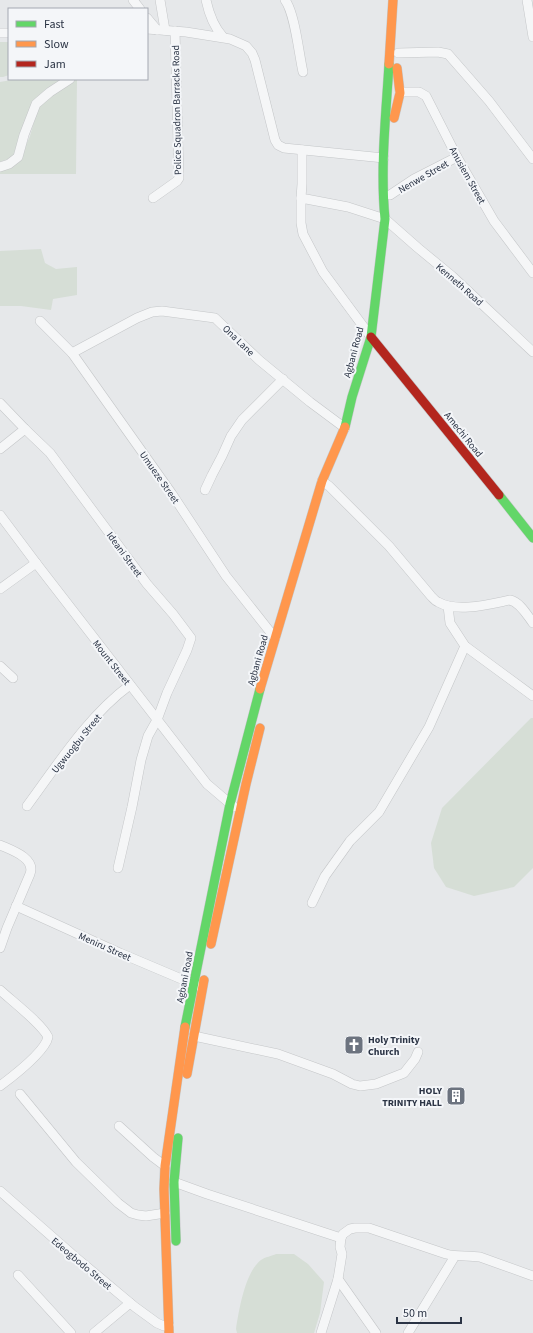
<svg xmlns="http://www.w3.org/2000/svg" width="533" height="1333" font-family="'Source Sans 3',sans-serif">
	<rect width="100%" height="100%" fill="#e6e8ea"/>
	<g fill="#d6ded6">
		<polygon points="0,42 9,42 9,75 3,77 0,77"/>
		<polygon points="17,79 64,79 50,88 35,99 13,157 0,162 0,82"/>
		<polygon points="77,79 76,174 0,174 0,169 19,160 30,136 38,108 47,94"/>
		<polygon points="41,249 45,263 56,269 77,267 77,295 53,299 51,310 21,306 0,306 0,251"/>
		<polygon points="531,718 533,718 533,868 514,887 474,896 446,887 434,868 431,843 442,808"/>
		<path d="M276,1254H294L308,1264L324,1282L320,1313L314,1333H237L236,1329C239,1310 245,1272 261,1260C265,1257 272,1256 276,1254Z"/>
	</g>
	<g fill="none" stroke-linecap="round" stroke-linejoin="round">
		<g stroke="#c4c6c8" stroke-width="10">
			<g id="street">
				<polyline points="133,0 140,9"/>
				<polyline points="160,0 165,30"/>
				<path d="M206,0C209,14 213,26 223,37"/>
				<path d="M285,0C295,13 299,55 303,72"/>
				<polyline points="527,0 533,37"/>
				<polyline points="147,18 157,30"/>
				<polyline points="147,29 186,32 230,39 246,46 252,53 255,60 275,140 278,145 284,148 384,158"/>
				<polyline points="0,33 9,33"/>
				<polyline points="398,53 438,52 448,54 489,101 533,159"/>
				<polyline points="400,92 419,92 426,96 457,157 494,221 533,273"/>
				<polyline points="302,150 302,184 301,198 348,207 385,219 418,248 452,276 533,352"/>
				<polyline points="0,167 9,164 18,157 24,135 36,104 50,92 70,79"/>
				<polyline points="390,195 414,179 457,157"/>
				<polyline points="153,198 177,181 179,178 175,31"/>
				<polyline points="301,198 301,223 303,234 323,272 371,337"/>
				<polyline points="40,321 72,353 172,494 226,576 275,638"/>
				<polyline points="72,353 137,318 152,312 162,311 215,318 259,360 310,402 345,428"/>
				<polyline points="0,403 25,429 50,453 147,584 173,614 191,638 187,650 167,693 157,720 148,736 141,760 132,807 118,868"/>
				<polyline points="0,449 25,429"/>
				<path d="M322,481L329,486L389,546L431,596C433,598 435,601 438,602C457,613 490,604 510,600C520,602 527,615 533,623"/>
				<polyline points="205,490 212,475 222,456 231,436 242,420 283,379"/>
				<polyline points="0,515 36,563 207,784 234,807"/>
				<polyline points="0,589 36,563"/>
				<polyline points="448,606 450,623 465,646 533,696"/>
				<polyline points="0,666 13,678"/>
				<path d="M27,806C58,764 88,716 130,685"/>
				<path d="M0,845C11,850 36,858 30,874L7,928L0,948"/>
				<polyline points="312,903 325,876 350,841 379,812 429,727 465,646"/>
				<polyline points="16,906 120,953 198,986"/>
				<path d="M0,990C12,1001 42,1024 48,1037C45,1052 12,1077 0,1086"/>
				<polyline points="194,1036 278,1054 333,1074 352,1084 360,1086 376,1084 404,1073 415,1059 418,1052"/>
				<polyline points="20,1094 76,1162 118,1203 131,1213 138,1215 146,1216 165,1213"/>
				<polyline points="119,1126 153,1157 165,1166"/>
				<polyline points="174,1182 207,1194 341,1238"/>
				<polyline points="0,1191 74,1256 135,1307 157,1323 164,1326 169,1325"/>
				<polyline points="18,1275 71,1333"/>
				<polyline points="338,1279 376,1333"/>
				<polyline points="94,1333 130,1303"/>
				<path d="M321,1333L338,1279L342,1254L340,1247L341,1238L343,1234L350,1229L355,1228H369L446,1254C457,1257 469,1255 480,1257L533,1276"/>
				<polyline points="408,1333 455,1256"/>
			</g>
		</g>
		<g stroke="#c4c6c8" stroke-width="10">
			<g id="fast">
				<path d="M345,427L352,397L371,337L385,219C380,168 386,115 389,64"/>
				<polyline points="499,495 533,538"/>
				<polyline points="185,1027 230,804 260,689"/>
				<polyline points="176,1241 174,1182 178,1138"/>
			</g>
		</g>
		<g stroke="#c4c6c8" stroke-width="10">
			<g id="slow">
				<polyline points="389,64 393,0"/>
				<polyline points="394,118 400,93 397,68"/>
				<polyline points="260,689 322,481 345,427"/>
				<polyline points="211,944 246,784 260,728"/>
				<polyline points="187,1074 204,980"/>
				<polyline points="169,1333 164,1189 165,1166 185,1027"/>
			</g>
		</g>
		<g stroke="#c4c6c8" stroke-width="10">
			<polyline id="jam" points="371,337 499,495"/>
		</g>
		<use href="#street" stroke="#f5f6f7" stroke-width="9"/>
		<use href="#fast" stroke="#63d668" stroke-width="9"/>
		<use href="#slow" stroke="#ff974d" stroke-width="9"/>
		<use href="#jam" stroke="#b3261e" stroke-width="9"/>
	</g>
	<defs>
		<g id="church-square" transform="scale(1)"><rect x="-9" y="-9" width="18" height="18" rx="4" fill="#6c737f" stroke="#f4f6f9"/><path d="M-1.2-6h2.4v3.5h3.3v2.4h-3.3V6h-2.4V-.1h-3.3v-2.4h3.3Z" fill="#fff"/></g>
		<g id="building-square" transform="scale(1)"><rect x="-9" y="-9" width="18" height="18" rx="4" fill="#6c737f" stroke="#f4f6f9"/><path d="M-4-6H4V6H1V3H-1V6H-4ZM-2.5-4.3h1.7v1.8h-1.7ZM.8-4.3h1.7v1.8H.8ZM-2.5-1h1.7V.8h-1.7ZM.8-1h1.7V.8H.8Z" fill="#fff"/></g>
	</defs>
	<g fill-rule="evenodd">
		<use href="#church-square" x="354" y="1045"/>
		<use href="#building-square" x="456" y="1096"/>
	</g>
	<g text-anchor="middle" stroke-width="4" stroke-linejoin="round" paint-order="stroke">
		<g font-size="10" fill="#2b3445" stroke="#f4f6f9">
			<text transform="translate(176 110) rotate(-91)" y="4">Police Squadron Barracks Road</text>
			<text transform="translate(468 175) rotate(61)" y="4">Anusiem Street</text>
			<text transform="translate(423 176) rotate(-30)" y="4">Nenwe Street</text>
			<text transform="translate(460 284) rotate(41)" y="4">Kenneth Road</text>
			<text transform="translate(239 340) rotate(44)" y="4">Ona Lane</text>
			<text transform="translate(353 352) rotate(-75)" y="4">Agbani Road</text>
			<text transform="translate(464 434) rotate(51)" y="4">Amechi Road</text>
			<text transform="translate(160 477) rotate(55)" y="4">Umueze Street</text>
			<text transform="translate(125 554) rotate(54)" y="4">Ideani Street</text>
			<text transform="translate(257 660) rotate(-74)" y="4">Agbani Road</text>
			<text transform="translate(112 662) rotate(52)" y="4">Mount Street</text>
			<text transform="translate(76 743) rotate(-51)" y="4">Ugwuogbu Street</text>
			<text transform="translate(105 946) rotate(24)" y="4">Meniru Street</text>
			<text transform="translate(184 977) rotate(-79)" y="4">Agbani Road</text>
			<text transform="translate(82 1263) rotate(40)" y="4">Edeogbodo Street</text>
		</g>
		<g font-size="10" font-weight="bold" fill="#2b3445" stroke="#f4f6f9" text-anchor="start">
			<text x="368" y="1043">Holy Trinity<tspan x="368" dy="12">Church</tspan></text>
			<text x="442" y="1094" text-anchor="end">HOLY<tspan x="442" dy="12">TRINITY HALL</tspan></text>
		</g>
	</g>
	<rect x="8" y="8" width="140" height="72" fill="#f4f6f9" stroke="#a4a8b1"/>
	<rect x="16" y="21" width="20" height="6" fill="#63d668" stroke="#a4a8b1"/>
	<text x="44" y="28" font-size="12" fill="#2b3445">Fast</text>
	<rect x="16" y="41" width="20" height="6" fill="#ff974d" stroke="#a4a8b1"/>
	<text x="44" y="48" font-size="12" fill="#2b3445">Slow</text>
	<rect x="16" y="61" width="20" height="6" fill="#b3261e" stroke="#a4a8b1"/>
	<text x="44" y="68" font-size="12" fill="#2b3445">Jam</text>
	<path d="M397 1317v6h64v-6" fill="none" stroke="#2b3445" stroke-width="2"/>
	<text x="403" y="1317" font-size="12" fill="#2b3445" stroke="#f4f6f9" stroke-width="3" paint-order="stroke">50 m</text>
</svg>
